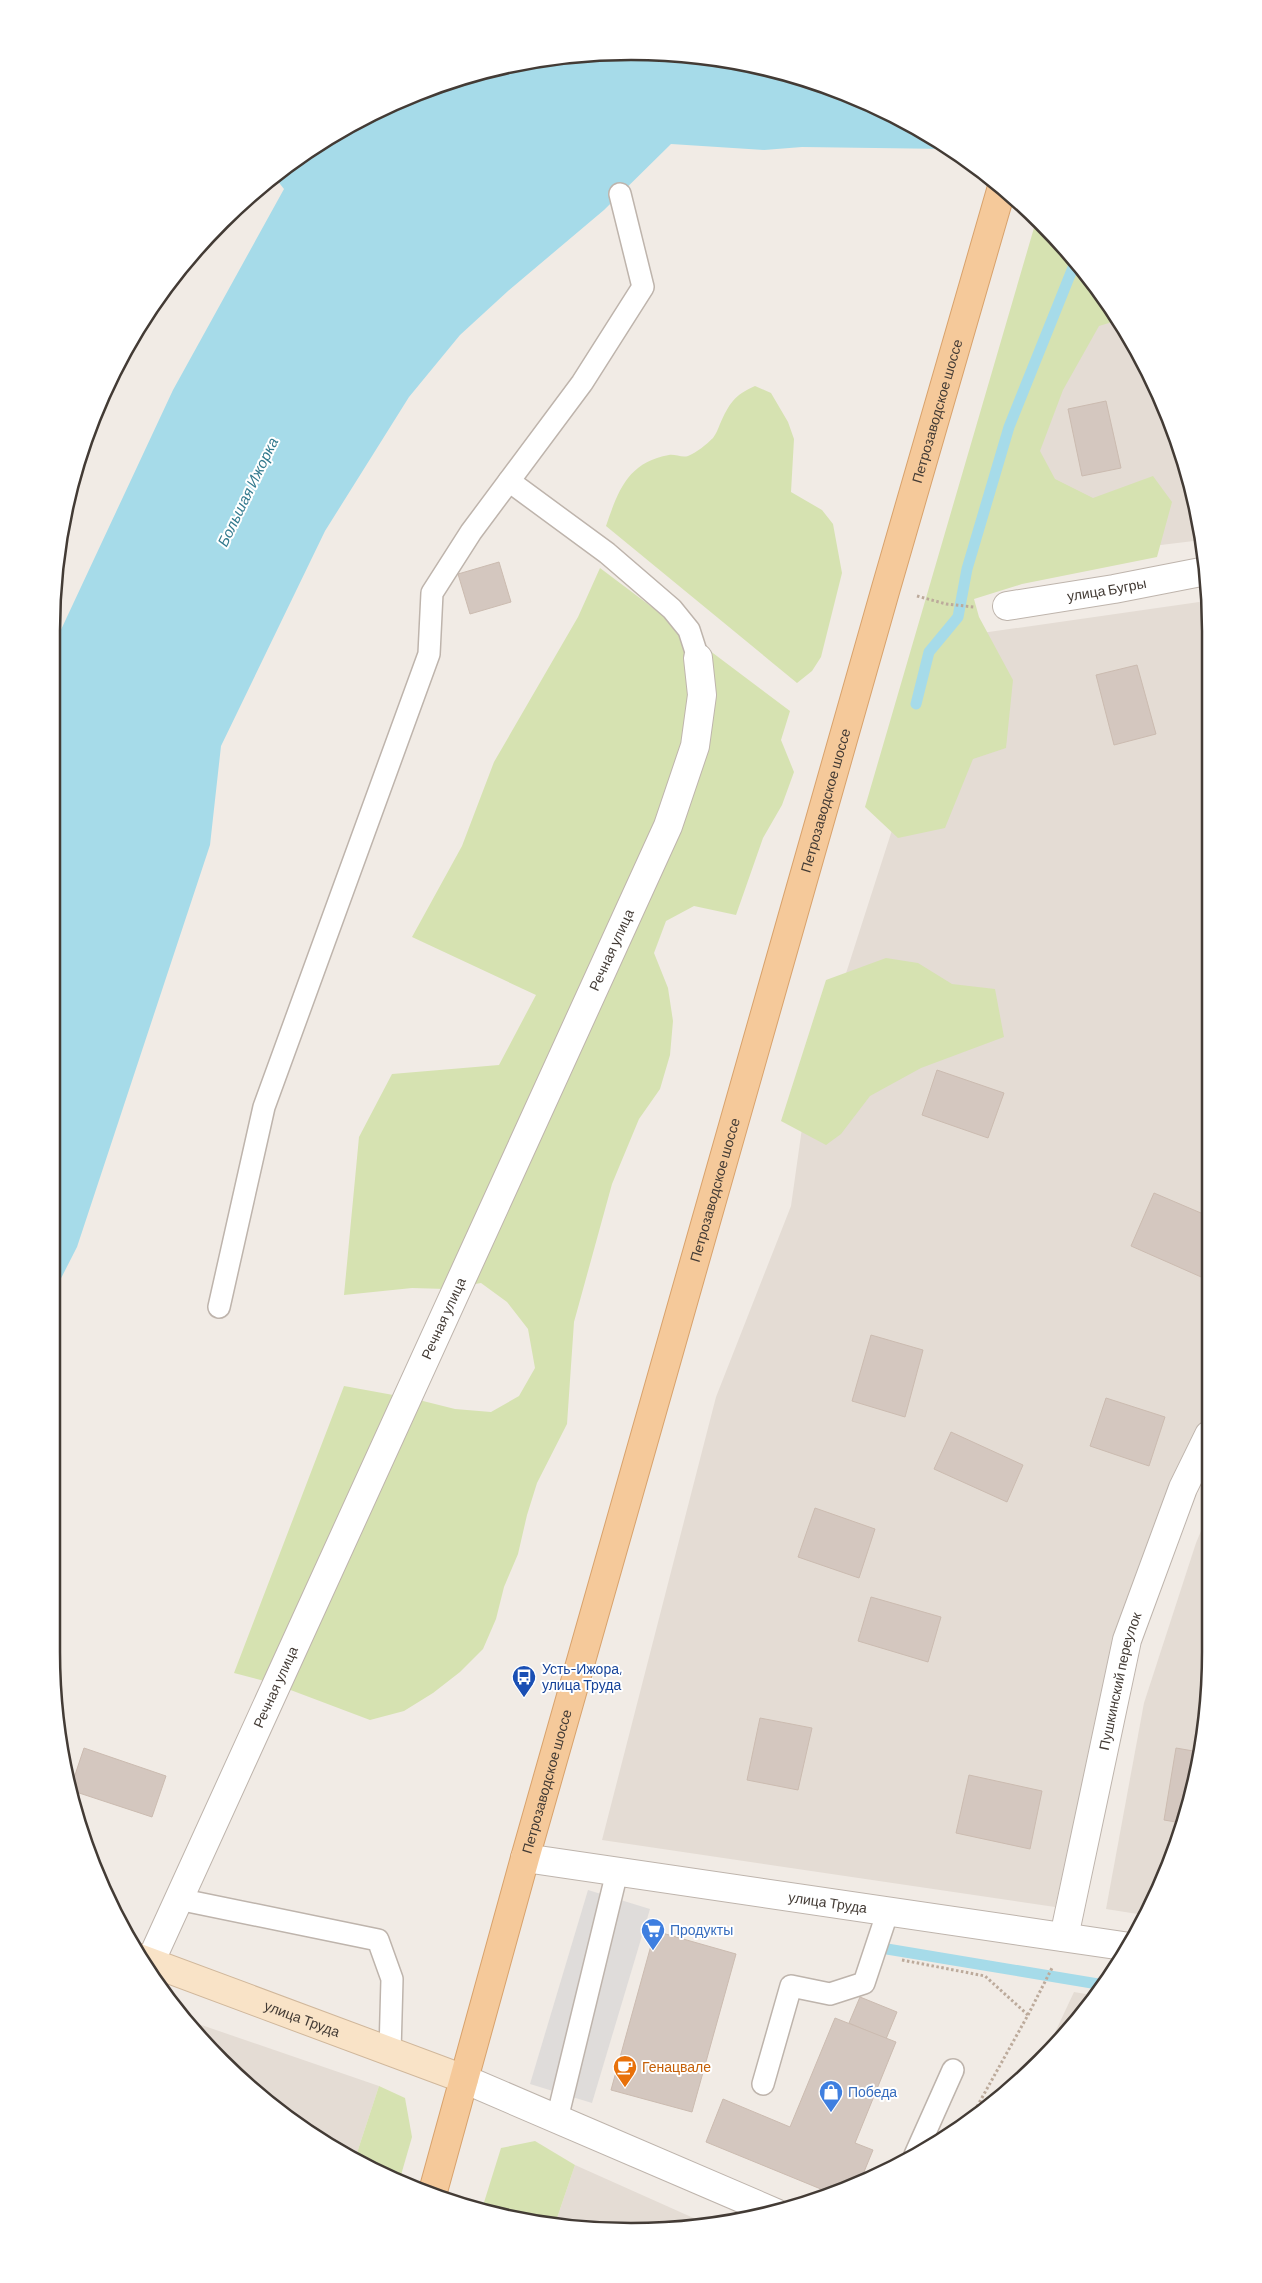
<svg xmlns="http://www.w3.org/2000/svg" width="1262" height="2283" font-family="Barlow,sans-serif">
	<rect width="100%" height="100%" fill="#f1ebe5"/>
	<g fill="#e4dcd4">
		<polygon points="1086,278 1113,309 1180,444 1202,540 978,567"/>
		<polygon points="1206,601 1209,1407 1194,1435 1108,1674 1055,1907 602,1840 716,1397 791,1206 802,1128 840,992 954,637"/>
		<polygon points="1209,1512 1210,1690 1191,1802 1144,1915 1106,1909 1144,1703 1196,1543"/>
		<polygon points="1074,1992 1097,1996 1091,2005 1045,2054"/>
		<polygon points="184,2019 379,2086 355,2159 309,2134 249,2088"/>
		<polygon points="575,2165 707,2224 669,2230 593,2230 555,2224"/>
	</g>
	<g fill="#d6e2b1">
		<polygon points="1036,221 1113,309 1119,320 1099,326 1063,390 1040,451 1055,479 1093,498 1153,476 1172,502 1157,557 1022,584 974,599 979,617 1013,680 1006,748 973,759 945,828 898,838 865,807"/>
		<path d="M755,386L771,393L788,422L794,439L791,492L822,510L833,524L842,573L821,657L812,671L797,683L606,526C618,491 628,462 669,455C675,454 682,458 688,456C696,453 707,444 713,438C716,434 718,429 720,424C729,404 734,395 755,386Z"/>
		<polygon points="600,568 790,711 781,740 794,772 782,805 763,838 736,915 694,906 666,921 654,953 668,988 673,1021 670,1055 660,1089 639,1119 612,1184 574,1322 567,1424 537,1483 527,1515 518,1554 504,1587 496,1619 483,1649 460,1672 433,1693 404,1711 370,1720 272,1683 234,1673 344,1386 415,1399 455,1409 491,1412 519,1396 535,1368 528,1329 507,1302 481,1283 446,1289 412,1288 344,1295 359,1137 392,1074 499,1065 536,995 412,937 462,846 494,762 578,617"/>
		<polygon points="886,958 918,963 952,984 995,989 1004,1037 921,1068 870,1096 841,1134 826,1145 781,1121 826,980"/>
		<polygon points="379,2086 405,2098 412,2137 399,2182 355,2159"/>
		<polygon points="535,2141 575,2165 555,2224 481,2212 501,2148"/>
	</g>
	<polygon fill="#dfdcda" points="588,1890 650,1909 592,2103 530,2084"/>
	<polygon fill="#a6dbe9" points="593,53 706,56 817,82 921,129 949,149 802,147 764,150 671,144 604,210 508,291 460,335 409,397 325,531 221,746 210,845 77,1247 52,1296 52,649 173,390 284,189 273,175 374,111 481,71"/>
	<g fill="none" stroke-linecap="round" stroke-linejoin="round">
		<g stroke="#a6dbe9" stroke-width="11">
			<polyline points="916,704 929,652 958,617 967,569 1009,427 1074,265"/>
			<polyline points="887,1949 1104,1985"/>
		</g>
	</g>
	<g fill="#d4c7bf" stroke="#cbbbb0">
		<polygon points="1106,401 1121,468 1082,476 1068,409"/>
		<polygon points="499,562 511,602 470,614 458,574"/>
		<polygon points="1137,665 1156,734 1114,745 1096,675"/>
		<polygon points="937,1070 1004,1093 988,1138 922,1115"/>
		<polygon points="1154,1193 1208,1216 1208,1280 1131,1246"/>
		<polygon points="871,1335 923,1350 905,1417 852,1401"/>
		<polygon points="1106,1398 1165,1417 1149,1466 1090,1446"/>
		<polygon points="951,1432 1023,1465 1007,1502 934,1469"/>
		<polygon points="815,1508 875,1529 859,1578 798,1557"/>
		<polygon points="871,1597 941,1617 928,1662 858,1641"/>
		<polygon points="760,1718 812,1728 798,1790 747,1780"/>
		<polygon points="84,1748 166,1776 152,1817 70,1790"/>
		<polygon points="1176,1748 1199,1752 1191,1802 1182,1823 1164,1820"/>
		<polygon points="969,1775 1042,1791 1030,1849 956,1833"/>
		<polygon points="655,1931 736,1954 692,2112 611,2090"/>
		<polygon points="860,1997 897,2012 886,2039 849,2023"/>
		<polygon points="835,2018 896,2042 855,2143 873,2150 859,2184 833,2194 706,2142 723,2099 790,2127"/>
	</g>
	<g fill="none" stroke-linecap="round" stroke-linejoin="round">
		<g stroke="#beb4ac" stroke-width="24">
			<g id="lane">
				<polyline points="509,481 607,553 672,609 689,630 698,658"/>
				<polyline points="219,1307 264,1107 429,654 432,593 471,532 582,383 643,287 620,194"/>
				<polyline points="178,1899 378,1940 392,1979 390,2052"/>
				<polyline points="763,2084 791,1986 830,1994 864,1983 888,1911"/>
				<polyline points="557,2119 617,1872"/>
				<polyline points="915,2155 953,2070"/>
			</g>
		</g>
		<g stroke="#beb4ac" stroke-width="30">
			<g id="street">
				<path id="s1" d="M1007,606L1114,589L1206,571"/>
				<path id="s2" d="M525,1858L1130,1947"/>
				<path id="s3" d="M1064,1937L1127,1640L1183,1488L1209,1435"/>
				<path id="s4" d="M147,1969L668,826L695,746L702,695L698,658"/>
				<polyline points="464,2079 776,2213"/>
			</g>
		</g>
		<g stroke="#d0b79b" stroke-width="30">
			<g id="secondary">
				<path id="s5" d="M139,1958L464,2079"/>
			</g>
		</g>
		<g stroke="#d8a26c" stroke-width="30">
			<g id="primary">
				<path id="s6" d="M432,2195L525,1858L886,588L1002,187"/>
			</g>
		</g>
		<g stroke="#bcaa9b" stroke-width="3" stroke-dasharray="2.5 2.5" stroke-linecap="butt">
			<polyline points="917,596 946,604 974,607"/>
			<polyline points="902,1960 985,1976 1028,2015 969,2121"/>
			<polyline points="1028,2015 1052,1968"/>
		</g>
		<use href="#lane" stroke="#fff" stroke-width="21"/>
		<use href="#street" stroke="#fff" stroke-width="28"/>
		<use href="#secondary" stroke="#f9e3c7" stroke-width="28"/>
		<use href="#primary" stroke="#f5c99a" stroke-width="28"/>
	</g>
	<defs>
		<g id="bus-pin" transform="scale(1.25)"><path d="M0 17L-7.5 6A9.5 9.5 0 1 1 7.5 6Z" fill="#1a4fb4" stroke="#fff"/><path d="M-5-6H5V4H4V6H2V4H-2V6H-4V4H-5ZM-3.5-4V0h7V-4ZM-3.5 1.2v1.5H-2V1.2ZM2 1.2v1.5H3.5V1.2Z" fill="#fff"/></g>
		<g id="supermarket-pin" transform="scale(1.25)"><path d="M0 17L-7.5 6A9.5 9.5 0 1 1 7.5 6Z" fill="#3f7fe0" stroke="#fff"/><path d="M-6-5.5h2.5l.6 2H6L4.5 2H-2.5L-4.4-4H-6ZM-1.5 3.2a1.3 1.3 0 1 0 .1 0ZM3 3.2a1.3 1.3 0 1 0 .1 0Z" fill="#fff"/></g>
		<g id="cafe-pin" transform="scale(1.25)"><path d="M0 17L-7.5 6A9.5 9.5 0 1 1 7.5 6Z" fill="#e8710a" stroke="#fff"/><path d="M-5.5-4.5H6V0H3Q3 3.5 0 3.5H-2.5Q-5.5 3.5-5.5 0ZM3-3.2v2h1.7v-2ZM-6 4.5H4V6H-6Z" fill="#fff"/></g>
		<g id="shop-pin" transform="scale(1.25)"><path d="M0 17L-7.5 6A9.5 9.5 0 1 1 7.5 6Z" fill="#3f7fe0" stroke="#fff"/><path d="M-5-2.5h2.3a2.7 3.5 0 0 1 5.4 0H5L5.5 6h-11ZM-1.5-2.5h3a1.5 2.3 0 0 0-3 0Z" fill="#fff"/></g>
	</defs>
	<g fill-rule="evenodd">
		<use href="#bus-pin" x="524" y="1677"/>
		<use href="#supermarket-pin" x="653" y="1930"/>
		<use href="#cafe-pin" x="625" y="2067"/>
		<use href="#shop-pin" x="831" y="2092"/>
	</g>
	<g text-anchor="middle" stroke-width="4" stroke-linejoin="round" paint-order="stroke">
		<g font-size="14" fill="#433b35" stroke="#fff">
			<text dy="5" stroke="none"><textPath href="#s6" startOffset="1854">Петрозаводское шоссе</textPath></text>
			<text dy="5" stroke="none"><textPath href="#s1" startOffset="101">улица Бугры</textPath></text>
			<text dy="5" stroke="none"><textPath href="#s6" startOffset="1449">Петрозаводское шоссе</textPath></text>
			<text dy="5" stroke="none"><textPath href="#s4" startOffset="1120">Речная улица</textPath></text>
			<text dy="5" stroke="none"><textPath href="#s6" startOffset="1044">Петрозаводское шоссе</textPath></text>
			<text dy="5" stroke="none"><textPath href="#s4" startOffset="715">Речная улица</textPath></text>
			<text dy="5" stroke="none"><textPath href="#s3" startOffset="262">Пушкинский переулок</textPath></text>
			<text dy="5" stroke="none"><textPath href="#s4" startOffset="310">Речная улица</textPath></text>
			<text dy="5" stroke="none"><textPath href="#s6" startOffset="429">Петрозаводское шоссе</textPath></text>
			<text dy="5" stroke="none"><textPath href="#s2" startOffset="306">улица Труда</textPath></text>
			<text dy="5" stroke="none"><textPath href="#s5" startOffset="174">улица Труда</textPath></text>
		</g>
		<g font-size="14" fill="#164399" stroke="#fff" text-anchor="start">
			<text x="542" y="1674">Усть-Ижора,<tspan x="542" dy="16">улица Труда</tspan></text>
		</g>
		<g font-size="14" fill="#366cbe" stroke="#fff" text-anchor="start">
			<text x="670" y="1935">Продукты</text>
			<text x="848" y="2097">Победа</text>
		</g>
		<g font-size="14" fill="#c56008" stroke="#fff" text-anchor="start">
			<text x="642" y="2072">Генацвале</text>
		</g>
		<g font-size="15" font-style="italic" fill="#337a8e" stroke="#fff">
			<text transform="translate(248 492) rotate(-64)" y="5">Большая Ижорка</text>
		</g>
	</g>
	<path d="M0 0H1262V2283H0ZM631 60H631A571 571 0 0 1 1202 631V1652A571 571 0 0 1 631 2223H631A571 571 0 0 1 60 1652V631A571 571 0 0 1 631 60Z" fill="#fff" fill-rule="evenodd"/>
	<path fill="none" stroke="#433b35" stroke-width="2.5" d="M631 60H631A571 571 0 0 1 1202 631V1652A571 571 0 0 1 631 2223H631A571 571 0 0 1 60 1652V631A571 571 0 0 1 631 60Z"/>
</svg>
